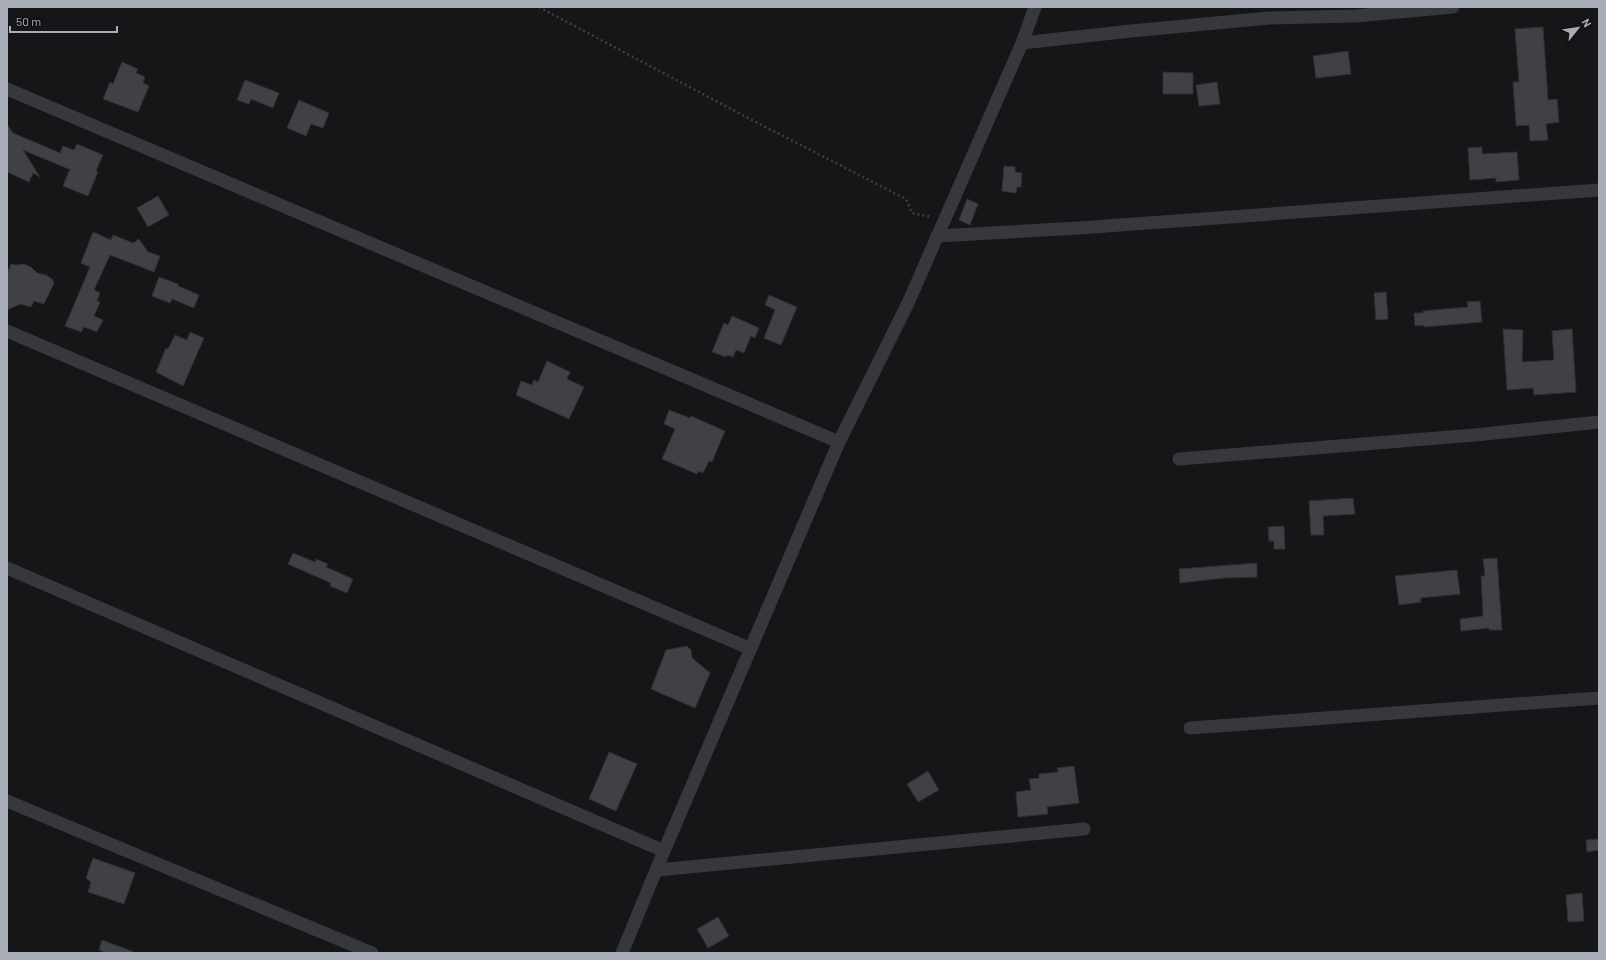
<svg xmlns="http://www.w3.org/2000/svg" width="1606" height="960" font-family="Barlow,sans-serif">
	<rect width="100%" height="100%" fill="#161618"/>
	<g fill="#404145" stroke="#303034">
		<polygon points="1543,27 1548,100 1557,99 1559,122 1546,124 1548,140 1530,141 1529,125 1516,126 1513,82 1519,82 1515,29"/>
		<polygon points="1348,51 1351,74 1316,78 1313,56"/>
		<polygon points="122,62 138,69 136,73 145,77 143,83 149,86 138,112 103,99 110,82 113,84"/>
		<polygon points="1163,72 1193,73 1193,94 1163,94"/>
		<polygon points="245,80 279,93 273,108 251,99 249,104 237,100"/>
		<polygon points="1217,82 1220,104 1199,106 1196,85"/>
		<polygon points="299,100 329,113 323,128 311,124 306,136 287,128"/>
		<polygon points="7,124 13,133 60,153 63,146 74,150 77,144 103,155 96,171 98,172 88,196 63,186 69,171 71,170 23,150 40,177 33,173 29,182 7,172"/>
		<polygon points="1482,147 1482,154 1517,152 1519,180 1496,182 1496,178 1470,180 1468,148"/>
		<polygon points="1004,166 1015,167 1015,172 1022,173 1021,187 1017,187 1016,193 1002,191"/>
		<polygon points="158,196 169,215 148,227 137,208"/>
		<polygon points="967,199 978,204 970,225 959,220"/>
		<polygon points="93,232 111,240 113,235 133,243 139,239 148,252 160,256 154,272 110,255 94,290 100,293 97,301 100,302 94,316 103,320 97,332 84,327 81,332 65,326 90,267 81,263"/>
		<polygon points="11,264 16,265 24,264 31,267 37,273 46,275 52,279 54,283 44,304 34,301 31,307 20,304 7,310 7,273"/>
		<polygon points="159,277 178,284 178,286 199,295 194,308 172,299 170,303 152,296"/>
		<polygon points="1386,292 1388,319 1376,320 1374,293"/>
		<polygon points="769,295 797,307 781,345 764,338 775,310 765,305"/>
		<polygon points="1480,301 1482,322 1424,327 1424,325 1415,326 1414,313 1423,313 1423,311 1468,307 1467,302"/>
		<polygon points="732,316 759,328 755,338 751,336 744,353 736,350 733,357 727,355 726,357 712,352 724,323 728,325"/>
		<polygon points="1503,329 1523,330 1522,362 1554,360 1552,331 1572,329 1576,392 1534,395 1533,388 1507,390"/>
		<polygon points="190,332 204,338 183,386 156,372 166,348 168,349 175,335 187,340"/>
		<polygon points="547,361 570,372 567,379 584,387 569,419 516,395 521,381 532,385 534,380 538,382"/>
		<polygon points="669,410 690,418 691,416 725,431 712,462 709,461 703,473 699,471 697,474 662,459 675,429 664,424"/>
		<polygon points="1353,498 1355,514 1323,516 1324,535 1311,535 1309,501"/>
		<polygon points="1284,526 1285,549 1274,549 1274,541 1269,541 1268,527"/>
		<polygon points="293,553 315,562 316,559 328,564 326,567 353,579 347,593 330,586 331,583 288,564"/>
		<polygon points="1497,558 1502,630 1489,630 1489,628 1461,631 1460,619 1483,616 1481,576 1485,576 1483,559"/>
		<polygon points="1257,563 1257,577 1224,578 1180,583 1179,569"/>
		<polygon points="1457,570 1460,594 1420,598 1421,602 1399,605 1395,576"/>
		<polygon points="687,646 691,650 692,658 710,673 695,708 651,689 666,650"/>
		<polygon points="609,752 637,764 616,811 589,799"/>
		<polygon points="1074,766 1079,803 1047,807 1048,814 1018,817 1016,792 1031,790 1029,779 1039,778 1039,774 1058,772 1057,768"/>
		<polygon points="928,771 939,790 918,802 907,784"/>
		<polygon points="1599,839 1599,850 1587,852 1586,840"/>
		<polygon points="93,858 135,873 124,904 88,892 91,882 86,878"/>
		<polygon points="1582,893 1584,921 1568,922 1566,895"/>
		<polygon points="718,917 729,936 708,948 697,929"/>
		<polygon points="102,940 134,952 133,953 106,953 99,950"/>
	</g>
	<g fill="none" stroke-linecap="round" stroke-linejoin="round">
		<polyline stroke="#3d3f44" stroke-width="2.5" stroke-dasharray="2 3" stroke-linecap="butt" points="539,7 748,118 906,199 912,213 932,217"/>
		<g stroke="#37383d" stroke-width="13">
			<polyline points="1022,43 1131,31 1269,18 1355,16 1453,7"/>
			<polyline points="7,89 839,442"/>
			<polyline points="937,236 1079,228 1599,190"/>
			<polyline points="7,331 751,649"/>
			<polyline points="1179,459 1475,435 1599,422"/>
			<polyline points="7,568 664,851"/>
			<polyline points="1190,728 1599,698"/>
			<polyline points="7,801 372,953"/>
			<polyline points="658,870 1084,829"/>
			<polyline points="622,953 664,851 839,442 909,301 1022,43 1035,7"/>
		</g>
	</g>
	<rect width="1606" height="960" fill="none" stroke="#a8adb8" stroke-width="16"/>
	<g transform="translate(1578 28) rotate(60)" stroke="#111113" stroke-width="3" paint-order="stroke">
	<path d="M0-3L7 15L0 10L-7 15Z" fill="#a8adb8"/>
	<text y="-6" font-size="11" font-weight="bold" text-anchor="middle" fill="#a8adb8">N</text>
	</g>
	<path d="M10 26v6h107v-6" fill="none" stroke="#a8adb8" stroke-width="2"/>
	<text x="16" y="26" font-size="12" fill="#a8adb8" stroke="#111113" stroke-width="3" paint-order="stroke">50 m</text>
</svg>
